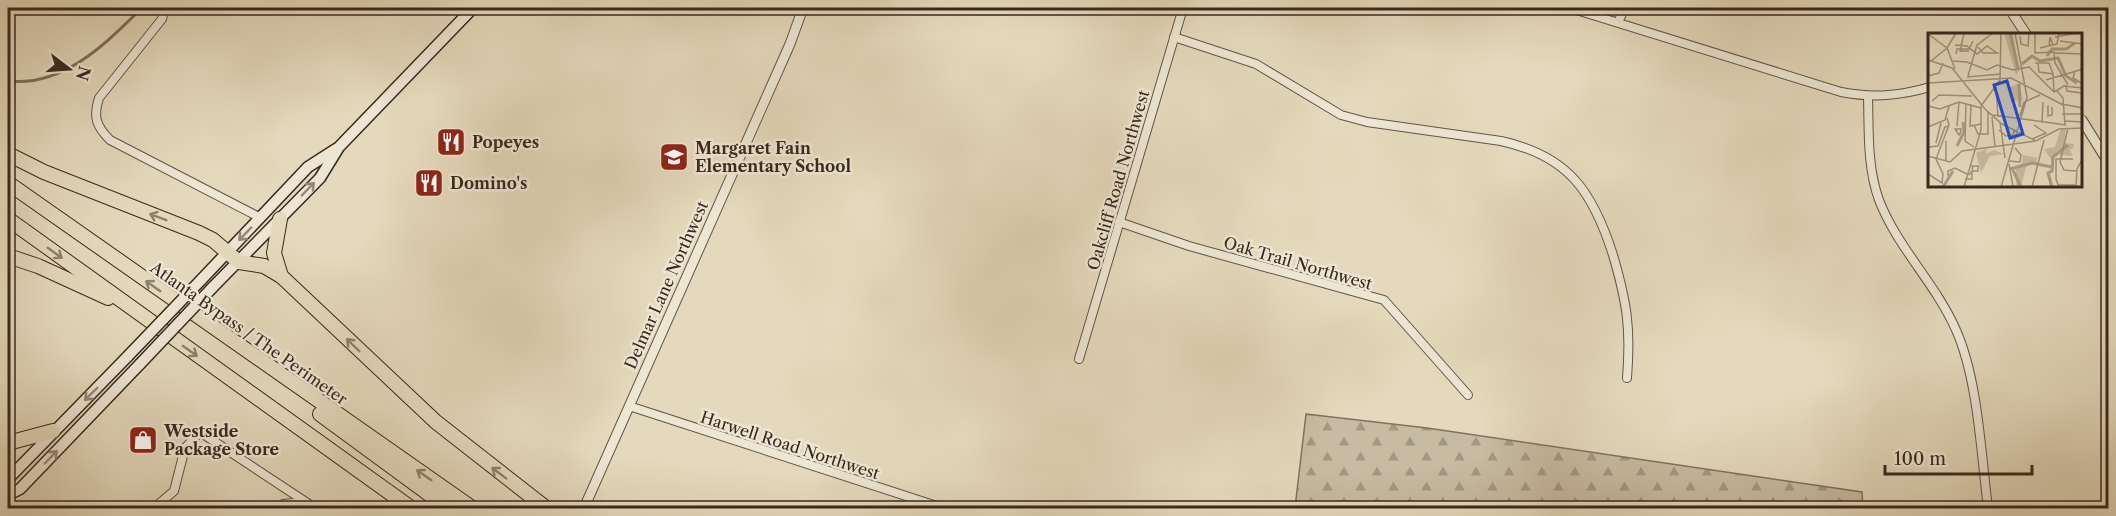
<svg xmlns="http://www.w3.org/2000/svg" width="2116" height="516" font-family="'Libre Caslon Text',serif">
	<defs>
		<pattern id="forest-firs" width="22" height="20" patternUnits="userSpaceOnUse" patternTransform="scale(1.5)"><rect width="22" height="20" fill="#c7bba1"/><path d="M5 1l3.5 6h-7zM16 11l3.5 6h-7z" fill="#a39883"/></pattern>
	</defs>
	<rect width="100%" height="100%" fill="#e4d9bc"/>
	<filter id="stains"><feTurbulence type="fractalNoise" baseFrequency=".00333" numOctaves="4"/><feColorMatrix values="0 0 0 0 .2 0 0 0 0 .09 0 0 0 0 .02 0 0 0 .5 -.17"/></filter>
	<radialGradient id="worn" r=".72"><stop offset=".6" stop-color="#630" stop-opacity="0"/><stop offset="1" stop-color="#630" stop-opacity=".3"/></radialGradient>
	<polygon fill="url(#forest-firs)" stroke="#80725f" stroke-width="1.5" points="1306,414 1427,428 1862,492 1863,508 1295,508"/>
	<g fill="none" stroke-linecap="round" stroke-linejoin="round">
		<path stroke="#7d6e5c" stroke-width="3" d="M8,81C64,87 106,43 142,8"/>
		<g stroke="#645445" stroke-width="10">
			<g id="minor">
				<path d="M165,8L162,19L99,98C93,117 96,126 110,140L261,218"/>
				<path d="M1570,8L1841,92C1873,98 1899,96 1930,87"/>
				<polyline points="1618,22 1625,8"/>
				<path d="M1174,37L1256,64L1341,115L1367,122L1501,141C1569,156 1593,192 1613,255C1627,303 1631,328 1627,378"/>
				<path d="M1868,97C1869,131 1867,167 1879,200C1897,247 1936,284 1956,330C1978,379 1981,454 1988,508"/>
				<polyline points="1119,222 1189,246 1384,300 1468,395"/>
				<polyline points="1079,359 1183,8"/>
				<polyline points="629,406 943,508"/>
				<polyline points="154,508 174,491 185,448 200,432 315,508"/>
				<polyline points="279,508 283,504 293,503"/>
			</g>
		</g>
		<g stroke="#645445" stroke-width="11">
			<g id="tertiary">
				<polyline points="2009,8 2026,34"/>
				<polyline points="2082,120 2108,162"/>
				<polyline points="584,508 790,44 803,8"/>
			</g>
		</g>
		<g stroke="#3a281d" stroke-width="13">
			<g id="secondary">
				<polyline points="201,280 308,167 336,149"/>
				<polyline points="212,288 320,178 339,147 473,8"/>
				<polyline points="8,483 9,478 128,356"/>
				<polyline points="8,495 20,489 140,364"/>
			</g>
		</g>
		<g stroke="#3a281d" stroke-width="16">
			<g id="motorway">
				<polyline points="8,154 44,172 199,233 213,240 239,262 264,266 281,276 436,422 546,508"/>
				<polyline points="8,183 472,508"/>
				<polyline points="8,219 411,508"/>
				<polyline points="280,219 274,253 281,276"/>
				<polyline points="8,256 38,266 108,298"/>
				<polyline points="320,414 448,508"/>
				<polyline points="8,443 53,431"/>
			</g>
		</g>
		<use href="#minor" stroke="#ede6d3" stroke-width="8"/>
		<use href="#tertiary" stroke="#ede6d3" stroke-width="9"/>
		<use href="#secondary" stroke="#ede6d3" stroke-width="10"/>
		<use href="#motorway" stroke="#e4d9bc" stroke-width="14"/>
		<g stroke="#3a281d" stroke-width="13" stroke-linecap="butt">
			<g id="secondary-bridge">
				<polyline points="128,356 201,280"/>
				<polyline points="140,364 212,288"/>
			</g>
		</g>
		<use href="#secondary-bridge" stroke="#ede6d3" stroke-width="10"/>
	</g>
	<defs><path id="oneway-shaft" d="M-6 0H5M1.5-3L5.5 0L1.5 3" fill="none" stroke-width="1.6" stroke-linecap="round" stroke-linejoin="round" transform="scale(1.5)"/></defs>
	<g stroke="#948778">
		<use href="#oneway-shaft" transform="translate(308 189) rotate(-46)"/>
		<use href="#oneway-shaft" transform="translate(245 234) rotate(134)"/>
		<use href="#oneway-shaft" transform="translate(91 394) rotate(136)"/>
		<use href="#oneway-shaft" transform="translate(51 457) rotate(-46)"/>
	</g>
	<g stroke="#8f806c">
		<use href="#oneway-shaft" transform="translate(158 217) rotate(-159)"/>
		<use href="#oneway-shaft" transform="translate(55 253) rotate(36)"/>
		<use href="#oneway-shaft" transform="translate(153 286) rotate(-145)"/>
		<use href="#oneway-shaft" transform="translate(353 345) rotate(-136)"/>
		<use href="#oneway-shaft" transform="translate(190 351) rotate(35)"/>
		<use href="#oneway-shaft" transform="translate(499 473) rotate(-143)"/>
		<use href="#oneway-shaft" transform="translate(424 475) rotate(-145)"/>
	</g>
	<defs>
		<g id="restaurant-square" transform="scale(1.5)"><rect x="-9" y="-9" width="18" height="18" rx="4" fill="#8f2418" stroke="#ede6d3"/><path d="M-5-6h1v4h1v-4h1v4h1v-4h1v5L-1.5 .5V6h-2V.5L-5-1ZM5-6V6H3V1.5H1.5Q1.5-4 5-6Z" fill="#fff"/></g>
		<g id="school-square" transform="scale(1.5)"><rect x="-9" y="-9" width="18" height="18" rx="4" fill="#8f2418" stroke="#ede6d3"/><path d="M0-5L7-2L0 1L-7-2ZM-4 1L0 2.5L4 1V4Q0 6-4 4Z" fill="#fff"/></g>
		<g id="shop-square" transform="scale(1.5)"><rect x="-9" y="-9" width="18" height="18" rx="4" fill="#8f2418" stroke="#ede6d3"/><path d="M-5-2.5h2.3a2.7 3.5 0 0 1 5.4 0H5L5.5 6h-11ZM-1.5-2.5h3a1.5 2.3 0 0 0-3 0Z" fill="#fff"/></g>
	</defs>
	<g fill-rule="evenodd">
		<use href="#restaurant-square" x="451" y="142"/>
		<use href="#school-square" x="674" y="157"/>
		<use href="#restaurant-square" x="429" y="183"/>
		<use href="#shop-square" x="143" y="440"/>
	</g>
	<g text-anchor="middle" stroke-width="5" stroke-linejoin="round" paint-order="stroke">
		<g font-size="16" font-weight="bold" fill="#3a281d" stroke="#ede6d3" text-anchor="start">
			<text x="472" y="148">Popeyes</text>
			<text x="695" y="154">Margaret Fain<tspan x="695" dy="18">Elementary School</tspan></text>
			<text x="450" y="189">Domino's</text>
			<text x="164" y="437">Westside<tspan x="164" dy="18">Package Store</tspan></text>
		</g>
		<g font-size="16" fill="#3a281d" stroke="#ede6d3">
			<text transform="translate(1118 180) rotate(-74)" y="6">Oakcliff Road Northwest</text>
			<text transform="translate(1298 263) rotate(16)" y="6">Oak Trail Northwest</text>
			<text transform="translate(666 285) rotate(-66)" y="6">Delmar Lane Northwest</text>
			<text transform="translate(249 333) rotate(35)" y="6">Atlanta Bypass / The Perimeter</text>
			<text transform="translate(790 445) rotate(18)" y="6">Harwell Road Northwest</text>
		</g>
	</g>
	<g transform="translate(1928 33)">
		<rect width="154" height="154" fill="#e4d9bc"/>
		<path d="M76,0H85L91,38L88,42ZM91,50L95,67L83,69L80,55ZM133,95H138L136,110L146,111L145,116H141L145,123L132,122L133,117H130L124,128L116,116L127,114ZM58,116V121L66,117L76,121L62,123L53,140L48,120ZM95,122L109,125L108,131H99L93,153L88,154V133L94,131Z" fill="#c7bba1"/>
		<path fill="none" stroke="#aa9d86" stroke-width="3" d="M82,0L90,35M119,23L124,16H138L147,10M94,31L104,23L112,28L130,25L138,43L149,50M91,51L92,74M29,113L36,99L35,89M82,136L104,130L124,134M85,137L93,154M15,154L25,138M124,154L120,140L124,138L125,124L140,112"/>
		<path fill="none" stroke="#a0927c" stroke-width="1.5" d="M36,0L32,18H41M107,0V20L126,19L127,30L140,52M0,1L19,15M92,3L93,11L100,13L101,0M127,4L149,0M132,8L155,11M27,12L39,13L49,21L59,13L69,20M50,14L55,20H71M121,14L122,4L125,12M19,15L27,36M112,15L129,11L131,0M127,20L155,21M28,21L29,16H41L45,8M0,27L24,35L57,76L74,91L108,108L131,96L155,95M3,28L19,15L28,0M23,28L39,29L59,37L69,32L85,37L101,34L126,59L136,53L155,55M107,30H121L125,41M110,30L111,39L125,41L126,59M147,38L145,45L155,51M0,43L11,40L15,30M40,43L49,12L65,0M39,44L73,41M118,47L155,36M0,50L83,45L135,72M138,52L139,58L154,60M68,54L70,84M129,58L135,65L137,92M4,68L11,62L44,63M38,70L37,108L46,114M43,71L42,93L53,91M134,71L155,75M120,72V83L124,82V74M0,73L12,76L31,69L53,75M134,81H155M65,82L138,92M92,83L96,69L112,62M64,84L67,114M137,88L155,89M72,89L77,125M114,90L115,69M46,92L50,101H60V78M29,93L31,69M0,94L17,87L21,73M140,95L132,129L136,137L148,138M27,96H33L32,101L31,102ZM71,97L78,103L85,102L86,97M104,106L118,100L106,92M8,110L13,90M0,114L10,113L17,94L21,93M0,123L22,129L34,118L107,108M145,126H128V146L130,152H147M18,128V108M81,128L92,129L93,122L87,115M81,131L85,154M42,133H50V138H44L45,133M0,141L14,150L15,141L8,126L21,92L19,85M20,143V138L27,135L39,141M37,146H44V138L41,142M36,154L53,97V73L72,47L73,0M73,154L99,64L87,0M104,154L116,107M148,154L149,136L155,125"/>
		<path fill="#1d4ed8" fill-opacity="0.15" stroke="#1d4ed8" stroke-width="3" d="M79,48L95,101L82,105L66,52Z"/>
		<rect width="154" height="154" fill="none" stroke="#3a281d" stroke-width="3"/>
	</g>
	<rect width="2116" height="516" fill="none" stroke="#e4d9bc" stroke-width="30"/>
	<rect x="9" y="9" width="2098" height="498" fill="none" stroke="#3a281d" stroke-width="3"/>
	<rect x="15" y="15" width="2086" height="486" fill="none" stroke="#3a281d" stroke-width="1.5"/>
	<g transform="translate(69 69) rotate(107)" stroke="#ede6d3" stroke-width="4.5" paint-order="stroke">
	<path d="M0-4.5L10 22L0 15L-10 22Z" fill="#3a281d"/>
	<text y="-9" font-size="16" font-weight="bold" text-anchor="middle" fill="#3a281d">N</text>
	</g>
	<path d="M1885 465v9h147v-9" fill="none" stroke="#3a281d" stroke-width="3"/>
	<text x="1894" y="465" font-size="18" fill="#3a281d" stroke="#ede6d3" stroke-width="4.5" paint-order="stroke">100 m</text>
	<rect width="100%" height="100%" filter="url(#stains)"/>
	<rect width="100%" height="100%" fill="url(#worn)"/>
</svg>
